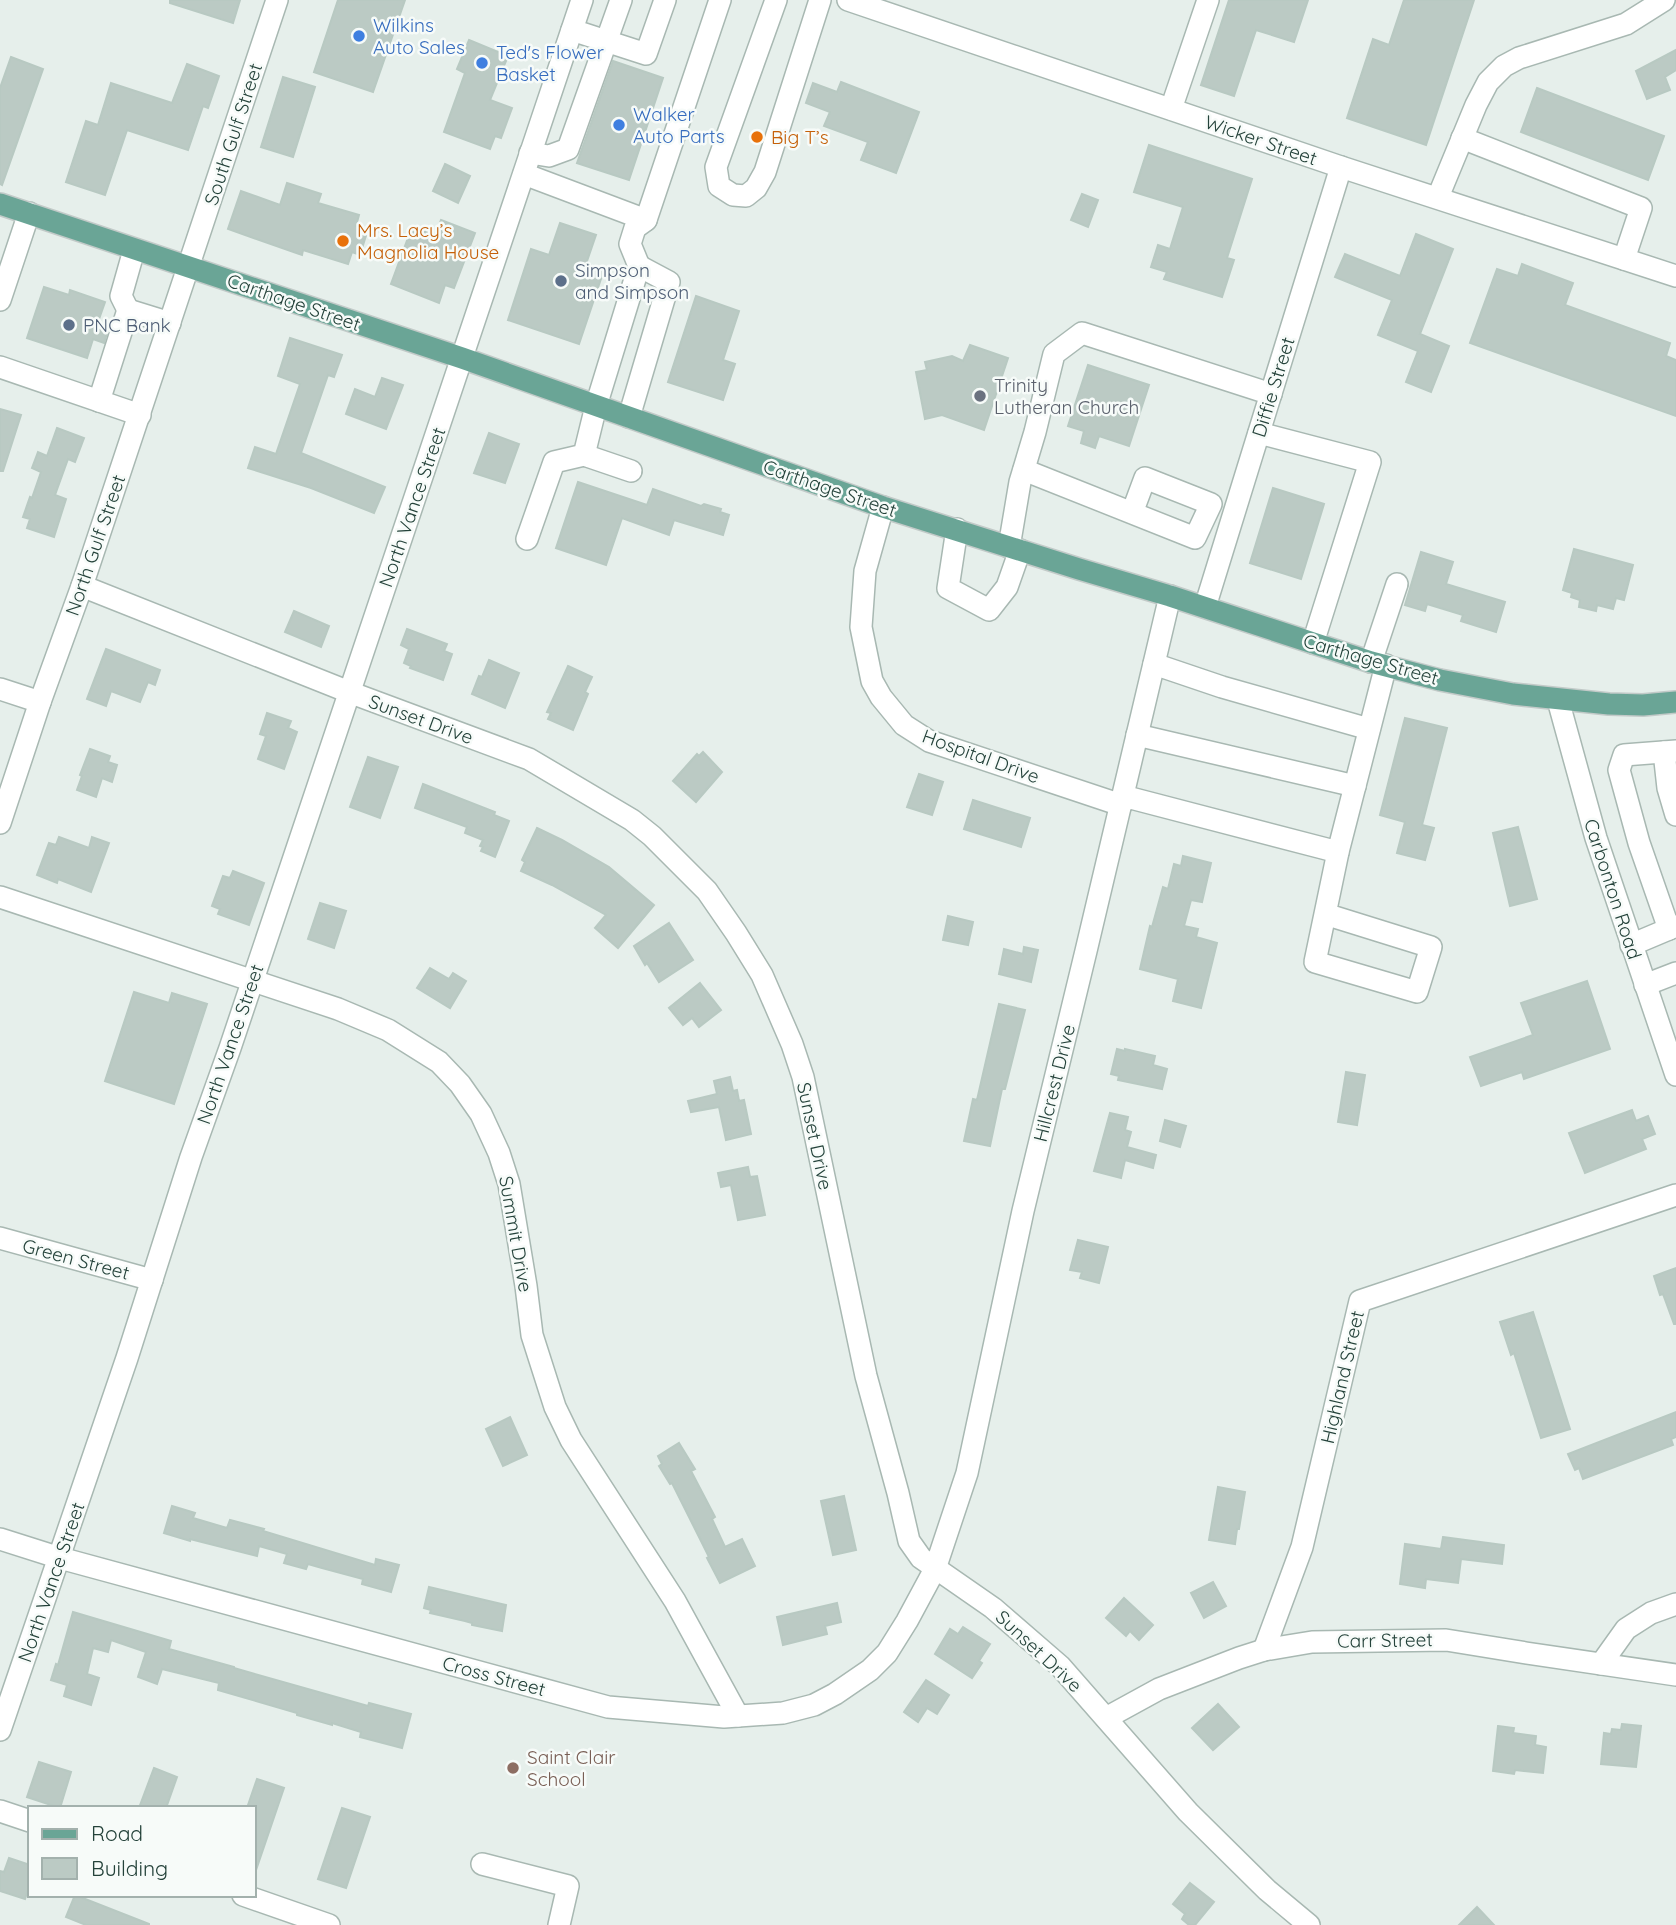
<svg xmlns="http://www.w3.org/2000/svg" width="1676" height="1925" font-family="Quicksand,sans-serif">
	<rect width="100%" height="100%" fill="#e6efeb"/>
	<g fill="#bbcac4" stroke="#b8c9c2" stroke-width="2">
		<polygon points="170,0 240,0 233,23 170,3"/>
		<polygon points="338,0 405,0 373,92 314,72"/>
		<polygon points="1229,0 1308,0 1294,42 1256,30 1234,96 1201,85"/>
		<polygon points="1404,0 1474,0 1426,145 1347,118 1373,39 1389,45"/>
		<polygon points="469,40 508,56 490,100 512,108 501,138 495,136 490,149 444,132 465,73 457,69"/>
		<polygon points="1676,50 1676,70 1665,77 1670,90 1647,99 1636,71"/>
		<polygon points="11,57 43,69 2,185 0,184 0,88"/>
		<polygon points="613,61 663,78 629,180 577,163"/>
		<polygon points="187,64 219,76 208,108 203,106 188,150 127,130 105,195 66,182 86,121 98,125 111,83 172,103"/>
		<polygon points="283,77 315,87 293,157 261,147"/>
		<polygon points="841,82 919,112 896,173 861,160 868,142 824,126 830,112 806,103 813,83 837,92"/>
		<polygon points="1537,88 1664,136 1648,180 1521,132"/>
		<polygon points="1149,145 1252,179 1227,258 1234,260 1222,297 1164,279 1167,272 1151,267 1158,245 1170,249 1183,207 1134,192"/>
		<polygon points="445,164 470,176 458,203 433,191"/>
		<polygon points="287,183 321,194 318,203 359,215 356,226 368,229 360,255 352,252 348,264 303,250 302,255 228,229 241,191 280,205"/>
		<polygon points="1082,194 1098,200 1088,227 1071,220"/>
		<polygon points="441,220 475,233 454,288 445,285 439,303 391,284 412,227 435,235"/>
		<polygon points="560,223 596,235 586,264 604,270 579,344 508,320 531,249 549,255"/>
		<polygon points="1416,234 1453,249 1420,334 1449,346 1431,392 1406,382 1418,351 1378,335 1392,300 1335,277 1345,254 1400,276"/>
		<polygon points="1522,264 1573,283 1565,305 1670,343 1666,356 1676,360 1676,416 1470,343 1497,269 1518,276"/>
		<polygon points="44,287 69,295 70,290 105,302 98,322 109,326 104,343 93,339 87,358 27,338"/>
		<polygon points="696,296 739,311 723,360 735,364 723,400 668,382"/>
		<polygon points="290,338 342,355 334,377 328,375 301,453 385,487 374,513 311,488 248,468 255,447 276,454 300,384 278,376"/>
		<polygon points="970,345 1008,358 984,430 942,415 925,419 916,372 927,370 925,362 952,356 963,361"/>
		<polygon points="1088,365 1149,385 1129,446 1099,436 1095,448 1081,443 1084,431 1068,426"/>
		<polygon points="382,378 403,385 386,429 346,414 355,389 375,397"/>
		<polygon points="0,409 21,415 3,471 0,471"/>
		<polygon points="57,428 84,438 75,462 68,459 55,495 66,499 54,537 27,528 30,519 23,517 30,497 32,498 41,472 32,468 38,452 47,456"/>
		<polygon points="489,433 519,444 505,483 474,473"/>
		<polygon points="578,482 647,505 653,489 701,506 704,504 721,509 720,512 729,515 723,535 674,520 669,535 622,518 606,565 556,548"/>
		<polygon points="1273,488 1324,504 1301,579 1250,563"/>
		<polygon points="1574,549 1633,565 1624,600 1616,598 1613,609 1597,605 1596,611 1579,607 1580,600 1571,597 1572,593 1563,590"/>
		<polygon points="1421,552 1453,562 1446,584 1505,602 1496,632 1461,621 1463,615 1427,604 1425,611 1405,605"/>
		<polygon points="294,611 329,626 321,647 285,632"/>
		<polygon points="407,629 447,644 444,651 452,654 443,680 410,668 411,666 404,663 409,649 401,645"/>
		<polygon points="106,649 160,670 155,685 148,682 140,702 111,691 106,706 87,699"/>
		<polygon points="489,660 519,673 505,708 472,694 479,676 482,677"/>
		<polygon points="568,666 592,677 585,692 588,694 573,730 548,719 551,713 547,712"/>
		<polygon points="267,713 291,721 288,728 297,732 284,769 258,759 266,736 260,734"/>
		<polygon points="1405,718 1447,728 1422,825 1434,828 1425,860 1397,853 1405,822 1380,815"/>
		<polygon points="90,749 110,756 108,762 117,765 112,782 102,778 96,797 77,790 82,776 80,775"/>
		<polygon points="703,752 722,772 696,802 673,781 697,754 699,756"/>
		<polygon points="368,757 398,767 380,818 350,807"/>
		<polygon points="919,774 943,782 932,815 907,807"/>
		<polygon points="423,784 495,812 494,815 509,821 495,857 481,851 483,847 480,846 483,840 465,833 467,827 415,808"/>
		<polygon points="973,800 1030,818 1021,847 964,829"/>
		<polygon points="1518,827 1537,899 1510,906 1493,833"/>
		<polygon points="537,828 562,840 609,867 654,905 618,948 595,928 606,915 552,885 521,871 525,862 522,860"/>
		<polygon points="59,837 89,848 92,837 109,843 91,892 58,879 57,883 37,875 49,843 56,845"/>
		<polygon points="1183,856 1211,863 1202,902 1191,900 1184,926 1198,929 1196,937 1217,943 1201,1008 1173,1001 1178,979 1140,969 1150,926 1152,927 1163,887 1168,889 1174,864 1181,866"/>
		<polygon points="233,871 264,883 249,925 218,914 220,909 212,906 223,876 230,878"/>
		<polygon points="320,903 346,911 334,948 308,939"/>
		<polygon points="948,916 973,922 968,945 943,940"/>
		<polygon points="669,923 693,960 659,982 647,963 645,965 634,946"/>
		<polygon points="1024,947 1038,950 1031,982 999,974 1004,949 1023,954"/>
		<polygon points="430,968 449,979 453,973 466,981 450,1008 417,988"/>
		<polygon points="1587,981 1610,1049 1524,1079 1522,1072 1481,1086 1470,1057 1533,1035 1521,1003"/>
		<polygon points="700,983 721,1010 699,1027 692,1018 683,1025 669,1008"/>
		<polygon points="134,992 169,1003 172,993 207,1004 174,1104 105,1081"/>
		<polygon points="999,1004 1025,1010 1005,1089 1002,1089 990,1146 964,1141 973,1099 977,1100"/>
		<polygon points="1117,1049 1125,1051 1125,1049 1155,1056 1153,1065 1167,1069 1162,1089 1118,1080 1119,1076 1111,1074"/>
		<polygon points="1346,1072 1365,1075 1357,1125 1338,1122"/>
		<polygon points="730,1077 733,1091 737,1090 739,1101 744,1100 751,1134 726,1140 719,1107 691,1112 688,1101 717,1094 714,1081"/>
		<polygon points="1632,1110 1636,1121 1648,1116 1655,1134 1642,1139 1646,1149 1585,1173 1569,1133"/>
		<polygon points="1110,1113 1128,1117 1125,1130 1131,1132 1127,1147 1156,1155 1153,1168 1125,1160 1121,1178 1094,1171"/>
		<polygon points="1165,1120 1186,1126 1180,1147 1160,1141"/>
		<polygon points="748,1167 750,1177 757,1176 765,1215 738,1220 731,1185 721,1187 718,1173"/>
		<polygon points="1078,1240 1108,1247 1099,1283 1080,1278 1082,1272 1070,1270"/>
		<polygon points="1676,1268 1676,1324 1674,1324 1663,1294 1660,1295 1654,1276"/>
		<polygon points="1533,1312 1570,1429 1541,1438 1514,1353 1511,1355 1500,1322"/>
		<polygon points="1676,1412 1676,1437 1671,1439 1673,1445 1583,1479 1579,1468 1575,1470 1568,1454"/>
		<polygon points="510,1417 527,1455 503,1466 486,1429"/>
		<polygon points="679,1443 695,1469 691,1471 715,1517 712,1519 725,1547 742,1539 755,1566 720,1583 707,1558 709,1557 672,1483 670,1484 659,1466 662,1464 658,1456"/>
		<polygon points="1218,1487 1245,1492 1239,1529 1237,1529 1235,1544 1209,1540"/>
		<polygon points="844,1496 856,1550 833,1555 821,1501"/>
		<polygon points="172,1506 195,1513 193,1518 227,1528 230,1520 264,1529 263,1531 375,1565 376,1559 399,1565 391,1592 362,1584 363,1579 322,1568 308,1564 306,1569 284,1563 287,1554 259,1546 257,1556 190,1539 190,1541 164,1533"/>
		<polygon points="1443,1537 1504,1545 1502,1564 1461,1559 1458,1583 1426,1579 1425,1588 1400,1584 1405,1544 1441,1549"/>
		<polygon points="1213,1582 1226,1606 1204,1618 1191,1593"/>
		<polygon points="429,1587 506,1605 502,1631 472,1625 472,1623 465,1621 430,1613 431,1610 424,1608"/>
		<polygon points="1124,1598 1153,1625 1139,1640 1130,1631 1126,1636 1106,1618"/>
		<polygon points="837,1603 841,1622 825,1626 827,1634 783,1645 777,1617"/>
		<polygon points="73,1612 171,1641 169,1649 234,1667 234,1668 368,1706 369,1703 411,1714 402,1748 360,1737 361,1732 332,1723 332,1725 297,1715 297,1713 218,1690 219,1683 162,1669 157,1684 138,1677 146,1652 111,1640 108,1652 93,1648 87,1674 99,1678 91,1705 64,1696 67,1685 51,1680 56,1664 58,1665"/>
		<polygon points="963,1627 990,1644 979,1661 982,1663 972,1678 935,1654 950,1629 958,1634"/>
		<polygon points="926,1680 949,1695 937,1714 927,1708 918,1722 904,1712"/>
		<polygon points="1218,1704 1239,1727 1213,1750 1192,1728"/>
		<polygon points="1622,1724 1641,1726 1636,1767 1601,1764 1604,1733 1611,1734 1612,1729 1621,1730"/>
		<polygon points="1498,1726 1514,1728 1513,1733 1536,1736 1535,1745 1546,1747 1543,1773 1515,1770 1514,1774 1493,1771"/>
		<polygon points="39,1762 71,1772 60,1808 27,1797"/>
		<polygon points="154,1768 177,1777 166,1808 139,1808"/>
		<polygon points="257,1779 284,1788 256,1870 254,1869 254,1808 247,1808"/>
		<polygon points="342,1808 370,1817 346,1888 318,1879"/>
		<polygon points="9,1858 30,1865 30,1884 25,1899 0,1891 0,1871 4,1872"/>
		<polygon points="1190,1883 1214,1902 1195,1925 1189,1925 1182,1919 1185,1914 1173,1904"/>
		<polygon points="75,1895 149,1924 149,1925 86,1925 66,1917"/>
		<polygon points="1477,1907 1494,1925 1459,1925"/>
	</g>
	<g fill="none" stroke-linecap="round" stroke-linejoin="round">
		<g stroke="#a8b8b2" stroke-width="24">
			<g id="minor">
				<polyline points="776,0 716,167 719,186 733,195 746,196 756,188 765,172 820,0"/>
				<polyline points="848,0 1341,167 1676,276"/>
				<polyline points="572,30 646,54 665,0"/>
				<polyline points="1171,109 1208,0"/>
				<polyline points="1462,138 1641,208 1624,259"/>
				<polyline points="530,153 549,156 568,149 621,0"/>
				<polyline points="524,174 646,220"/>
				<polyline points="1438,197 1476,105 1488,82 1504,66 1519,58 1626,24 1664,0"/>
				<polyline points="0,300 29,213"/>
				<polyline points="128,310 121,296 134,250"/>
				<polyline points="0,367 140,415"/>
				<polyline points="99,401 128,310 170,323"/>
				<polyline points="629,417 669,282 639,266"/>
				<polyline points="1259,433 1370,462 1313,643"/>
				<polyline points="584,455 631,471"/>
				<polyline points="1024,470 1195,538 1211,504 1145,478 1132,513"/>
				<polyline points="883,507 865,571 861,627 872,681 881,697 904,725 929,741 1121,805"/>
				<polyline points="957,529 948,588 989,610 1007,587 1020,550"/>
				<polyline points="527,539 554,462 584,455 596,406 639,266 630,244 635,228 646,220 720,0"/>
				<polyline points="1009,547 1020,482 1035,432 1054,354 1082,333 1271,394"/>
				<polyline points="82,586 349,692 529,759 632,820 652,836 707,891 736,933 762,975 792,1044 803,1077 866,1376 898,1493 909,1541 921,1558 993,1608 1060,1666 1188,1812 1267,1890 1309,1925"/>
				<polyline points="1205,607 1341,167"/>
				<polyline points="1371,662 1397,584"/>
				<polyline points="1154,664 1222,687 1369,729"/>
				<polyline points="0,689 40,702"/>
				<polyline points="1558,700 1596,838 1676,1075"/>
				<polyline points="1137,735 1355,786"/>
				<polyline points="1664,752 1668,788 1676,815"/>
				<polyline points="1123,796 1338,852 1386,665"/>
				<polyline points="0,823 40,702 82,586 277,0"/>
				<polyline points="0,897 338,1009 388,1030 439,1062 460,1084 481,1114 499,1153 509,1184 526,1286 532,1335 555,1407 571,1440 675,1601 738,1716"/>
				<polyline points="1325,914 1431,947 1417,992 1315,962 1338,852"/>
				<polyline points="1669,929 1639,843 1619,770 1624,755 1676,751"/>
				<polyline points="1631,945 1676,926"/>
				<polyline points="1645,985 1676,973"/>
				<polyline points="0,1238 152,1280"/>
				<polyline points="0,1539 60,1558 608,1707 724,1717 783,1713 814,1705 835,1694 870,1670 887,1653 907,1621 935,1569 967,1473 1023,1211 1086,951 1170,596"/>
				<polyline points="1264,1650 1302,1547 1360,1301 1676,1195"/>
				<polyline points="1601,1664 1626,1629 1651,1613 1676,1604"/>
				<polyline points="1106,1718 1159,1689 1239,1658 1264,1650 1312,1642 1446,1640 1526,1653 1676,1675"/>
				<polyline points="0,1730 127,1358 191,1157 230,1048 582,0"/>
				<polyline points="0,1811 30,1821"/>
				<polyline points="482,1864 568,1886 559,1925"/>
				<polyline points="243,1895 329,1925"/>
			</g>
		</g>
		<g stroke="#c2cac8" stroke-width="24">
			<polyline id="major" points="0,204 462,358 883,507 1079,569 1170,596 1371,662 1440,680 1513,694 1609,704 1643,705 1676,702"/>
		</g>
		<use href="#minor" stroke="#fff" stroke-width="21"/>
		<use href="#major" stroke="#6aa596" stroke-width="21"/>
	</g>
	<g fill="#3f7fe0" stroke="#f7fbf9" stroke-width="2.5">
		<circle cx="359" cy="36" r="7"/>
		<circle cx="482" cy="63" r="7"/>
		<circle cx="619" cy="125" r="7"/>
	</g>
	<g fill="#e8710a" stroke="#f7fbf9" stroke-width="2.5">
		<circle cx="757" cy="137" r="7"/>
		<circle cx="343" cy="241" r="7"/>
	</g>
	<g fill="#5c6f8a" stroke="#f7fbf9" stroke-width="2.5">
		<circle cx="561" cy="281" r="7"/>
		<circle cx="69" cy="325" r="7"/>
	</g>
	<circle fill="#6b7280" stroke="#f7fbf9" stroke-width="2.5" cx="980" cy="396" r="7"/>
	<circle fill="#8d6e63" stroke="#f7fbf9" stroke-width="2.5" cx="513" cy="1768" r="7"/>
	<g text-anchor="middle" stroke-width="5" stroke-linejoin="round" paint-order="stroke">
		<g font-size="19" fill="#366cbe" stroke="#f7fbf9" text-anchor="start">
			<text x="373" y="32">Wilkins<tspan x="373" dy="22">Auto Sales</tspan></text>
			<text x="496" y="59">Ted's Flower<tspan x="496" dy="22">Basket</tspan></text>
			<text x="633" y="121">Walker<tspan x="633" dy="22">Auto Parts</tspan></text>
		</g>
		<g font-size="19" fill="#24423a" stroke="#f7fbf9">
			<text transform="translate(233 134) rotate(-72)" y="7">South Gulf Street</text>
			<text transform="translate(1261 140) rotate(19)" y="7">Wicker Street</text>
			<text transform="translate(294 302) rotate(19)" y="7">Carthage Street</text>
			<text transform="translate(1273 387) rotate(-73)" y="7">Diffie Street</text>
			<text transform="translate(830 488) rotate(19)" y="7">Carthage Street</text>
			<text transform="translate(412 507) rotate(-71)" y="7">North Vance Street</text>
			<text transform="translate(95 545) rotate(-71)" y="7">North Gulf Street</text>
			<text transform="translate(1371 659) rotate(16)" y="7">Carthage Street</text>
			<text transform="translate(421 719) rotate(20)" y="7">Sunset Drive</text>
			<text transform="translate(981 756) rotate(20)" y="7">Hospital Drive</text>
			<text transform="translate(1613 889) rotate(72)" y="7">Carbonton Road</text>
			<text transform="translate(230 1044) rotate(-71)" y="7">North Vance Street</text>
			<text transform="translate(1054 1083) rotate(-76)" y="7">Hillcrest Drive</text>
			<text transform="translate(815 1136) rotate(78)" y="7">Sunset Drive</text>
			<text transform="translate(516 1234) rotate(80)" y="7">Summit Drive</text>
			<text transform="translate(76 1259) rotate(15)" y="7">Green Street</text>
			<text transform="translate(1342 1377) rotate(-77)" y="7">Highland Street</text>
			<text transform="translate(51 1582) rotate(-71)" y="7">North Vance Street</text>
			<text transform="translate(1385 1640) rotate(-1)" y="7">Carr Street</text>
			<text transform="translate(1039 1651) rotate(43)" y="7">Sunset Drive</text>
			<text transform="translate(494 1676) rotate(15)" y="7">Cross Street</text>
		</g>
		<g font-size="19" fill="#c56008" stroke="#f7fbf9" text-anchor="start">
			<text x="771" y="144">Big T’s</text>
			<text x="357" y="237">Mrs. Lacy’s<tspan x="357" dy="22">Magnolia House</tspan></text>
		</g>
		<g font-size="19" fill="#4e5e75" stroke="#f7fbf9" text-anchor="start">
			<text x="575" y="277">Simpson<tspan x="575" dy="22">and Simpson</tspan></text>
			<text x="83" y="332">PNC Bank</text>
		</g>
		<g font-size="19" fill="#5b616d" stroke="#f7fbf9" text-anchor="start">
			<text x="994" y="392">Trinity<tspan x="994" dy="22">Lutheran Church</tspan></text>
		</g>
		<g font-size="19" fill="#785e54" stroke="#f7fbf9" text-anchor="start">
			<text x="527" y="1764">Saint Clair<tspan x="527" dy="22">School</tspan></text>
		</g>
	</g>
	<rect x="28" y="1806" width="228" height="91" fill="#f7fbf9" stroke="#a3b1ad" stroke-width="2"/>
	<rect x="42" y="1829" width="35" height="10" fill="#6aa596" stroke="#a3b1ad" stroke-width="2"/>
	<text x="91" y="1841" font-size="21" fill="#24423a">Road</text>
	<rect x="42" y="1858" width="35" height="21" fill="#bbcac4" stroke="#a3b1ad" stroke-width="2"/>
	<text x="91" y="1876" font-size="21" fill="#24423a">Building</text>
</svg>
